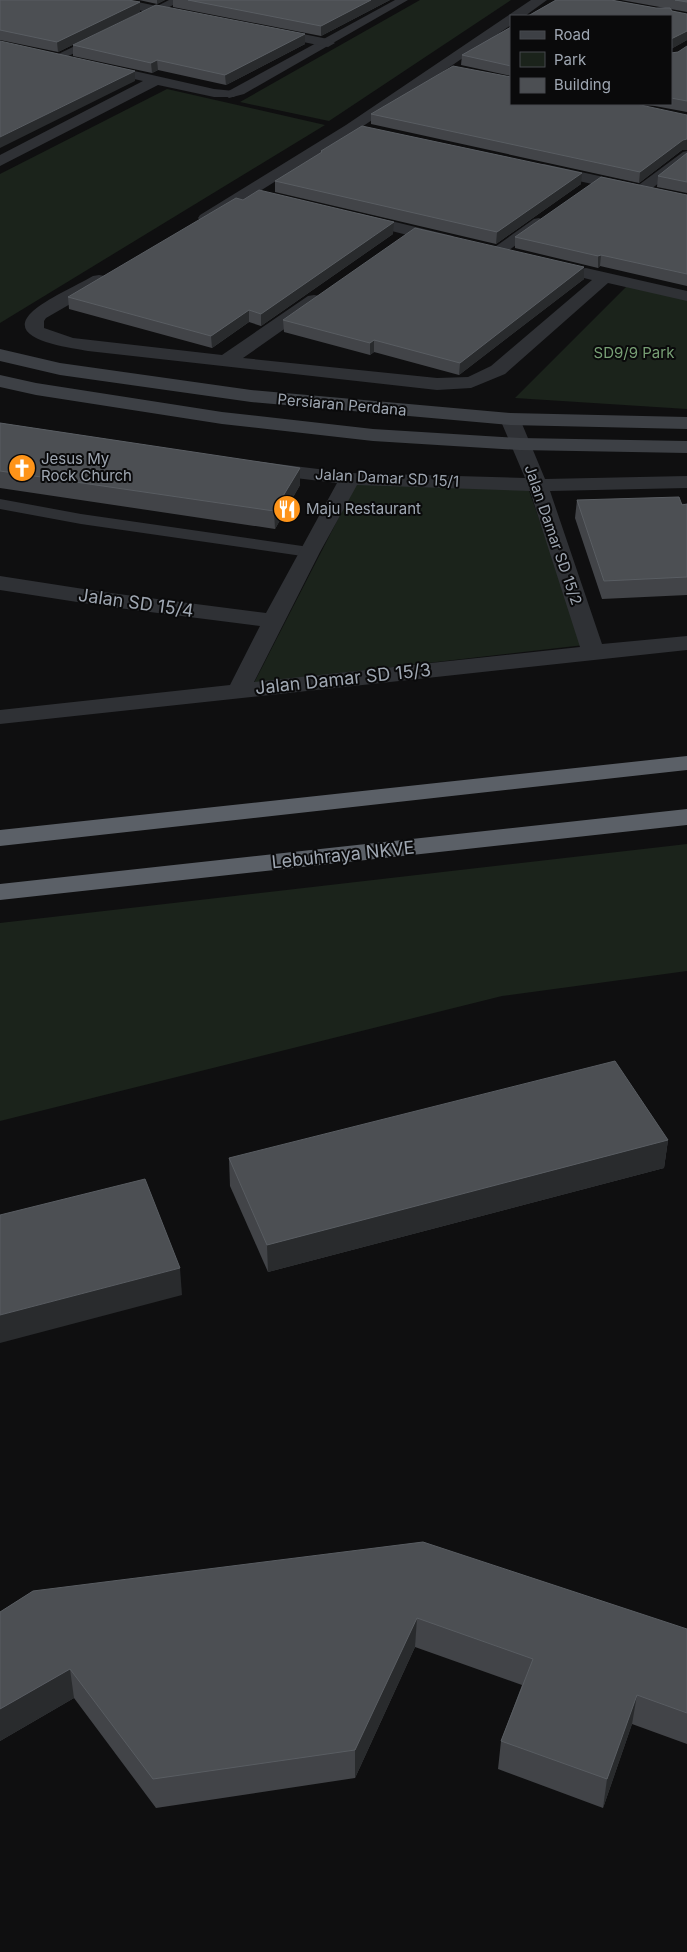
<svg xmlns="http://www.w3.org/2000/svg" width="687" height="1952" font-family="Inter,sans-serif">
	<rect width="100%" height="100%" fill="#0f0f10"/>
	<g fill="#1b231b">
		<polygon points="420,0 511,0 329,121 240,102"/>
		<polygon points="167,89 325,125 0,323 0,174"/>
		<polygon points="628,285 687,299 687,409 515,398"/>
		<polygon points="356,484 528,488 584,645 254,683"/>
		<polygon points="687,844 687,971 502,996 0,1121 0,923"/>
	</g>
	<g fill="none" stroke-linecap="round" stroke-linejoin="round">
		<g fill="#2f3135" fill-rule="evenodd">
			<polygon points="169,0 183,0 140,22 132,22 130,20"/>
			<polygon points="395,0 408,0 244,94 229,98 223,94"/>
			<polygon points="100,34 106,37 104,39 60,60 56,61 50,58"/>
			<polygon points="687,151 687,161 646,193 636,193 634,190 636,187 683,152"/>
			<polygon points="539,218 546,222 544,225 502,255 492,255 490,252 492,249 534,219"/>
			<polygon points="0,499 81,514 309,547 315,548 318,552 315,556 309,557 81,524 0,509"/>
		</g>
		<g fill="#2f3135" fill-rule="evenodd">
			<polygon points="102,0 128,0 186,12 193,16 186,20 109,4"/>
			<polygon points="531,0 547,0 525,16 511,16 511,25 356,131 212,221 200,221 198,218 200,215 346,125"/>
			<polygon points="268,27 328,39 335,43 328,47 263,34 261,31 263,28"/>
			<polygon points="99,63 214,89 234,91 236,94 234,97 214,97 158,85 0,166 0,155 143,81 94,70 92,67 94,64"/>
			<polygon points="544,164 687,195 687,205 538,172 536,169 538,166"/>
			<polygon points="358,213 453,236 455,240 453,244 447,245 352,221 350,218 352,215"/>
			<path d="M586,268L687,291V301L608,283L505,374L471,388L437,390L88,351C71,348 1,340 33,311C45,300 77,285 93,276L99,275L105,276L108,280L105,284L46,318L44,321V328L73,338L222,355L308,296L314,295L320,296L323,300L320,304L243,358L437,378L468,377L491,366L592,280L580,277L577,273L580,269Z"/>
			<path d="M510,413L517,415L520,419L545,479L687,476V488L550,491L602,644L687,636V650L0,724V710L230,685L260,626L103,606L0,590V576L103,592L266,613L337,483L262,474L255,472L252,468L255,464L262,462L350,473L525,478L500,419L503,415ZM357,485L530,491L580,647L254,682L320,552Z"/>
		</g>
		<g fill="#3d4045" fill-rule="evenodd">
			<polygon points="0,349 60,363 251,390 510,413 687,417 687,429 510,425 251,402 60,375 0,361"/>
			<polygon points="0,375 36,383 222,412 373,429 520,438 687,441 687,453 520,450 373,441 222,424 36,395 0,387"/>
		</g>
		<g fill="#5b6067" fill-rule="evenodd">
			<polygon points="687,756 687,770 0,846 0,830"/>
			<polygon points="687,809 687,825 0,900 0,884"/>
		</g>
	</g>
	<g fill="#424448">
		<polygon points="0,0 140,2 140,12 58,52 0,40"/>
		<polygon points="139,0 165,0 157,4"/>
		<polygon points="173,0 390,0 321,36 173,7"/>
		<polygon points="556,0 611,0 656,8 665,8 621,0 687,0 687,12 671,9 672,11 687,14 687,40 671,49 671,53 678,52 687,46 687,112 644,104 671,104 671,16 528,16"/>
		<polygon points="511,27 511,76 461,65 462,55"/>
		<polygon points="305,34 305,44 226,85 158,70 152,73 73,56 73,45"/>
		<polygon points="371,114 682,150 639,183 371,124"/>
		<polygon points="321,151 581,184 496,244 275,192 275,181 321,153"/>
		<polygon points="687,153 687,193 657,187 658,176"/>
		<polygon points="687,195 687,286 600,266 598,268 515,248 515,237"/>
		<polygon points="393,234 261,326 249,322 212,348 69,309 68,297"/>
		<polygon points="584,267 584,279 459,375 374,352 370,355 284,332 283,320"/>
		<polygon points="0,423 300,468 300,485 275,529 0,488"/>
		<polygon points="577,500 687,504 687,595 602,599 575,518"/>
		<polygon points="668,1140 664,1168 268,1272 230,1186 229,1158"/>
		<polygon points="33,1591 687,1629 687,1744 632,1724 603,1808 498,1769 501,1741 522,1685 415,1647 355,1778 156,1808 74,1698 0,1741 0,1612"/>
	</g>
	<g fill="#292b2d">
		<polygon points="157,0 165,0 157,4"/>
		<polygon points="371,0 390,0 321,36 321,26"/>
		<polygon points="140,2 140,12 58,52 57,42"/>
		<polygon points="687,31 687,40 671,49 671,39"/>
		<polygon points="305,34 305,44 226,85 225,75"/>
		<polygon points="157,60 158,70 152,73 151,63"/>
		<polygon points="135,71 135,81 0,148 0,137"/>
		<polygon points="687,139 687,150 682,150 639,183 640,172 683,140"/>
		<polygon points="582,173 581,184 496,244 497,232"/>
		<polygon points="394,222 393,234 261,326 261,314"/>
		<polygon points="601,255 600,266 598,268 598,256"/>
		<polygon points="584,267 584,279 459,375 460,363"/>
		<polygon points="249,310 249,322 212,348 211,336"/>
		<polygon points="374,340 374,352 370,355 370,343"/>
		<polygon points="300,468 300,485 275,529 274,511"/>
		<polygon points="668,1140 664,1168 268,1272 267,1245"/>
		<polygon points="180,1268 182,1295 0,1343 0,1315"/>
		<polygon points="417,1618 415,1647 355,1778 355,1750"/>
		<polygon points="70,1669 74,1698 0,1741 0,1709"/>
		<polygon points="637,1695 632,1724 603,1808 607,1779"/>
	</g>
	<g fill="#4c4f53" stroke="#595d62">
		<polygon points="0,0 128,0 140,2 57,42 0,30"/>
		<polygon points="188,0 371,0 321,26"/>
		<polygon points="556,0 611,0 656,8 670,8 672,11 687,14 687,31 671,39 671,53 678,52 687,46 687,101 671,98 671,16 528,16"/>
		<polygon points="675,0 687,0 687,2"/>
		<polygon points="156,5 305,34 225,75 157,60 151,63 73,45"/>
		<polygon points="511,27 511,66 462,55"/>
		<polygon points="0,41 135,71 0,137"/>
		<polygon points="453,66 511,77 511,104 636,104 687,115 687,139 683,140 640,172 371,114"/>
		<polygon points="362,126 582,173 497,232 275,181 322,152 321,151"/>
		<polygon points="687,153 687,182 658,176"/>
		<polygon points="601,177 687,195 687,274 601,255 598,256 515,237"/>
		<polygon points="259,190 394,222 261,314 249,310 211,336 68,297 236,198 243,200"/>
		<polygon points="415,228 584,267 460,363 374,340 370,343 283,320"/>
		<polygon points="0,423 300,468 274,511 0,471"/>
		<polygon points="679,497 682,505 687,504 687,577 604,581 577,500"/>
		<polygon points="615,1061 668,1140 267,1245 229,1158"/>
		<polygon points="145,1179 180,1268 0,1315 0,1215"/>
		<polygon points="423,1542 687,1629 687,1713 637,1695 607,1779 501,1741 533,1659 417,1618 355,1750 153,1779 70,1669 0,1709 0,1612 33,1591"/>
	</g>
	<defs>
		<g id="church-disc" transform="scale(1.4375)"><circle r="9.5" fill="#fe9419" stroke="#0a0a0b"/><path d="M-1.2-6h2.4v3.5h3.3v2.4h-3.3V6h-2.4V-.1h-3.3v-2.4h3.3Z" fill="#fff"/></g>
		<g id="restaurant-disc" transform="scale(1.4375)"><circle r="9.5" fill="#fe9419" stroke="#0a0a0b"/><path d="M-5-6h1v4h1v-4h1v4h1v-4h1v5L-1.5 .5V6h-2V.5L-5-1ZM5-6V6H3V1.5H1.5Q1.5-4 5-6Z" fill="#fff"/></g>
	</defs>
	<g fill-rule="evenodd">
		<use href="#church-disc" x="22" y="468"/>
		<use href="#restaurant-disc" x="287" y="509"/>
	</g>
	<g text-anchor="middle" stroke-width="4" stroke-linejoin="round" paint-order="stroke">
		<g font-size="15" fill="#779f74" stroke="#0a0a0b">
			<text x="634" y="358">SD9/9 Park</text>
		</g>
		<g font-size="15" fill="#9fa7b2" stroke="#0a0a0b">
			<text transform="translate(342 405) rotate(5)" y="5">Persiaran Perdana</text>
			<text transform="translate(387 478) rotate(3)" y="5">Jalan Damar SD 15/1</text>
			<text transform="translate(553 535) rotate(71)" y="5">Jalan Damar SD 15/2</text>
		</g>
		<g font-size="15" fill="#9fa7b2" stroke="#0a0a0b" text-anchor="start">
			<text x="41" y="464">Jesus My<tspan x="41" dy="17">Rock Church</tspan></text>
			<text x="306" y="514">Maju Restaurant</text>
		</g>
		<g font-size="18" fill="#9fa7b2" stroke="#0a0a0b">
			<text transform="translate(136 603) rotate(8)" y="6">Jalan SD 15/4</text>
			<text transform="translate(343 679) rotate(-6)" y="6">Jalan Damar SD 15/3</text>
			<text transform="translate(343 855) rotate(-6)" y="6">Lebuhraya NKVE</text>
		</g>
	</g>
	<rect x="510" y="15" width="162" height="90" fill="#0a0a0b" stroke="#46494e"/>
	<rect x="520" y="31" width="25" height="8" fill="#3d4045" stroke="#46494e"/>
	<text x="554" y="40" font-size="15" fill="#9fa7b2">Road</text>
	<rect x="520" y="52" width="25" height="15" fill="#1b231b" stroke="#46494e"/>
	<text x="554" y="65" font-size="15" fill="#9fa7b2">Park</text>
	<rect x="520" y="78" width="25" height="15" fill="#4c4f53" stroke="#46494e"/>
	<text x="554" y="90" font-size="15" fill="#9fa7b2">Building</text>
</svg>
